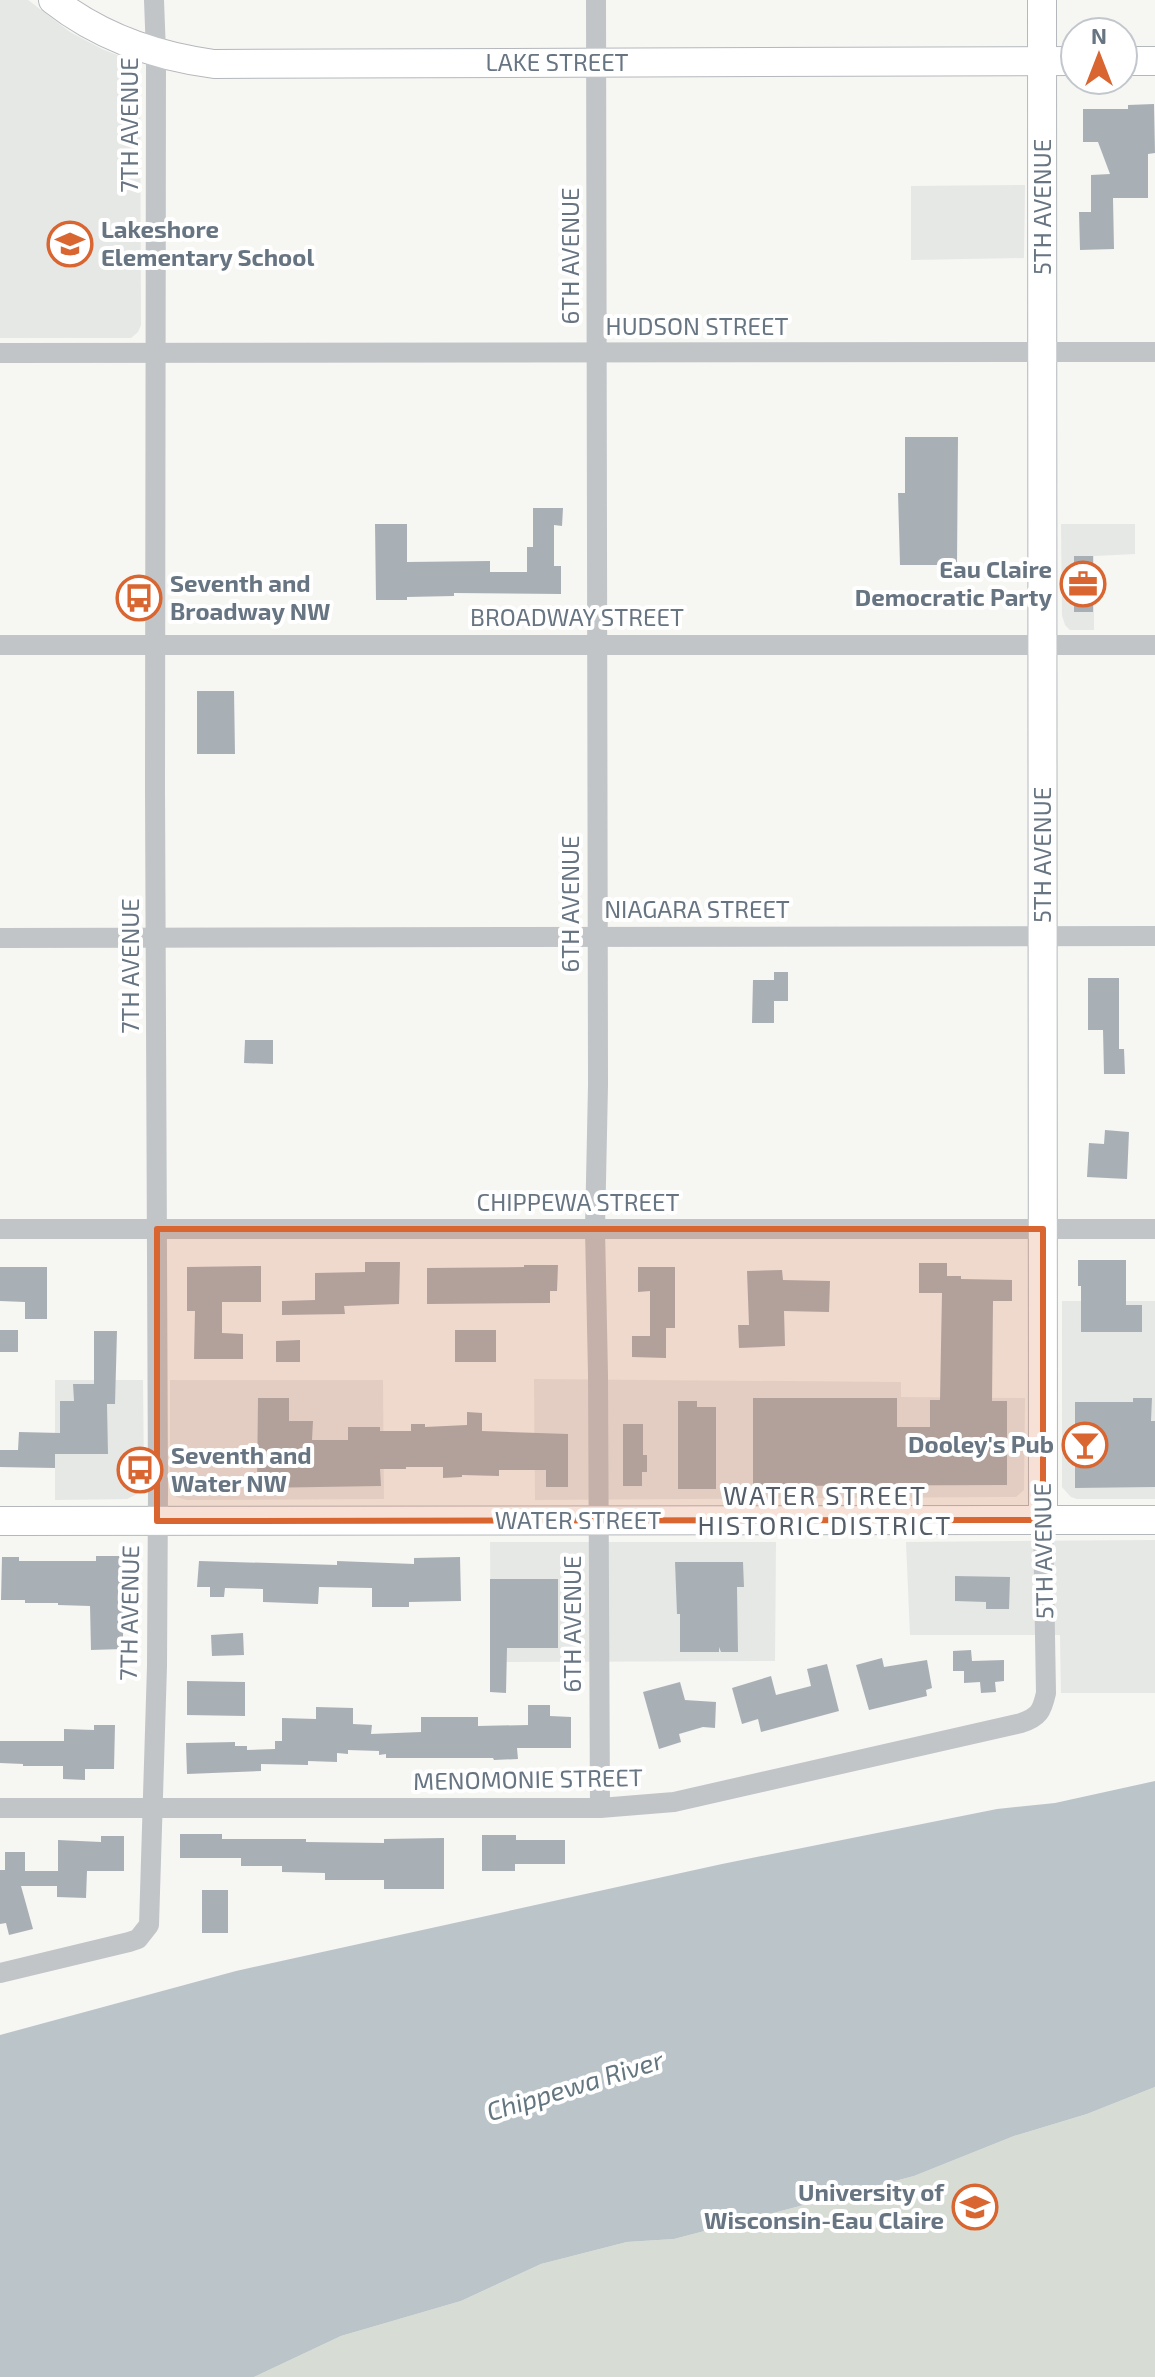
<svg xmlns="http://www.w3.org/2000/svg" width="1155" height="2377" font-family="'Exo 2',sans-serif">
	<rect width="100%" height="100%" fill="#f6f6f3"/>
	<g fill="#e6e8e6">
		<polygon points="0,0 28,0 70,32 102,49 132,61 138,69 140,75 141,325 138,332 131,338 0,338"/>
		<polygon points="1025,185 1024,258 911,260 911,186"/>
		<polygon points="1061,524 1135,524 1135,554 1094,556 1094,630 1070,630 1065,625 1062,615"/>
		<polygon points="1062,1301 1155,1301 1155,1499 1077,1499 1071,1497 1062,1487"/>
		<polygon points="534,1379 901,1382 901,1397 1025,1398 1024,1490 1016,1497 1008,1497 535,1500"/>
		<polygon points="55,1380 143,1380 144,1481 137,1494 127,1499 55,1500"/>
		<polygon points="170,1380 383,1380 384,1499 187,1500 176,1497 170,1485"/>
		<polygon points="1155,1540 1155,1693 1061,1693 1060,1635 910,1635 906,1542"/>
		<polygon points="490,1542 776,1542 775,1661 491,1662"/>
	</g>
	<polygon fill="#d7ddd4" points="1155,2087 1155,2377 254,2377 341,2336 461,2301 541,2264 627,2242 674,2239 914,2176 1014,2136 1087,2114"/>
	<polygon fill="#bbc5c9" points="1155,1781 1155,2087 1087,2114 1014,2136 914,2176 674,2239 627,2242 541,2264 461,2301 341,2336 254,2377 0,2377 0,2035 236,1971 722,1864 997,1809 1055,1803"/>
	<g fill="#a9b0b5">
		<polygon points="1154,104 1155,153 1148,154 1148,198 1113,198 1114,249 1080,250 1079,212 1091,212 1091,175 1110,174 1098,142 1083,142 1083,109 1128,109 1128,105"/>
		<polygon points="905,437 958,437 957,565 900,565 898,493 905,493"/>
		<polygon points="533,508 563,508 562,526 554,525 554,566 561,566 561,594 454,593 454,596 407,597 407,600 376,600 375,524 407,524 407,562 490,561 490,572 527,572 527,547 533,547"/>
		<rect x="1074" y="556" width="19" height="56"/>
		<polygon points="197,691 234,691 235,754 197,754"/>
		<polygon points="774,972 788,972 788,1001 774,1001 774,1023 752,1023 753,980 774,980"/>
		<polygon points="1088,978 1119,978 1119,1049 1124,1049 1125,1074 1104,1074 1103,1030 1088,1030"/>
		<polygon points="245,1040 273,1040 273,1064 244,1063"/>
		<polygon points="1105,1130 1129,1132 1127,1179 1087,1177 1089,1143 1104,1144"/>
		<polygon points="1078,1260 1126,1260 1126,1305 1142,1305 1142,1332 1081,1332 1081,1286 1078,1286"/>
		<polygon points="365,1262 400,1262 399,1304 344,1306 345,1314 282,1315 282,1301 315,1300 315,1273 365,1272"/>
		<polygon points="919,1263 947,1263 947,1276 961,1276 961,1279 1012,1280 1012,1301 993,1301 992,1401 1007,1401 1007,1485 753,1486 753,1398 897,1398 897,1427 930,1427 930,1400 940,1400 942,1293 919,1293"/>
		<polygon points="524,1265 558,1265 557,1291 550,1291 550,1303 427,1304 427,1268 524,1267"/>
		<polygon points="261,1266 261,1302 222,1302 222,1333 243,1334 243,1359 194,1359 195,1311 187,1311 187,1267"/>
		<polygon points="0,1267 47,1267 47,1319 25,1319 25,1302 0,1301"/>
		<polygon points="638,1267 675,1267 675,1328 666,1328 666,1358 632,1357 632,1336 650,1336 650,1291 638,1292"/>
		<polygon points="782,1270 783,1280 830,1281 829,1312 784,1311 785,1346 739,1348 738,1325 749,1325 747,1271"/>
		<rect x="0" y="1330" width="18" height="22"/>
		<rect x="455" y="1330" width="41" height="32"/>
		<polygon points="94,1331 117,1331 115,1404 107,1404 108,1454 55,1454 55,1468 0,1467 0,1450 18,1450 19,1432 60,1433 60,1401 74,1401 73,1384 94,1384"/>
		<polygon points="300,1340 300,1362 276,1362 276,1341"/>
		<polygon points="258,1398 289,1398 289,1421 313,1421 312,1440 348,1440 348,1427 380,1427 380,1431 411,1431 411,1424 425,1424 425,1427 467,1425 467,1412 482,1413 482,1431 568,1434 568,1487 546,1487 546,1470 499,1470 499,1476 462,1475 462,1477 443,1478 443,1467 406,1467 406,1469 380,1469 381,1486 257,1488"/>
		<polygon points="1133,1398 1152,1398 1151,1421 1155,1421 1155,1487 1075,1488 1075,1402 1133,1402"/>
		<polygon points="678,1401 697,1401 697,1407 716,1407 716,1489 678,1489"/>
		<polygon points="623,1424 643,1424 643,1455 647,1455 647,1472 642,1472 642,1486 623,1486"/>
		<polygon points="96,1556 123,1556 123,1649 91,1650 90,1606 58,1605 58,1603 25,1603 25,1600 1,1600 2,1557 19,1557 19,1561 96,1561"/>
		<polygon points="460,1557 461,1601 409,1602 409,1607 372,1607 372,1588 319,1587 318,1604 263,1602 263,1589 225,1588 224,1597 210,1597 210,1587 197,1587 199,1561 337,1565 337,1561 414,1564 414,1558"/>
		<polygon points="675,1562 743,1562 744,1587 737,1587 738,1652 721,1652 719,1647 719,1652 680,1652 680,1614 677,1614"/>
		<polygon points="955,1576 1010,1577 1009,1609 986,1609 986,1602 955,1601"/>
		<polygon points="490,1579 558,1579 558,1648 507,1648 506,1693 490,1692"/>
		<polygon points="243,1633 244,1655 212,1656 211,1635"/>
		<polygon points="971,1650 972,1661 1004,1660 1004,1681 995,1682 996,1692 981,1693 980,1682 964,1683 964,1671 953,1671 953,1651"/>
		<polygon points="882,1658 884,1667 927,1660 932,1688 926,1690 927,1696 869,1710 856,1665"/>
		<polygon points="827,1664 839,1711 761,1732 758,1719 742,1724 732,1688 771,1676 776,1695 811,1686 807,1669"/>
		<polygon points="187,1681 245,1682 245,1716 187,1715"/>
		<polygon points="680,1682 685,1700 716,1702 715,1728 703,1727 679,1734 681,1742 659,1749 643,1692"/>
		<polygon points="528,1705 550,1705 550,1716 571,1717 571,1748 517,1748 518,1759 494,1760 493,1758 386,1758 386,1754 379,1755 379,1751 348,1750 348,1754 337,1753 337,1762 308,1761 308,1765 261,1764 261,1771 187,1774 186,1743 235,1742 235,1746 247,1746 247,1750 275,1749 275,1741 282,1741 282,1718 316,1719 316,1707 353,1708 353,1724 372,1725 371,1734 421,1732 421,1717 478,1717 478,1726 528,1725"/>
		<polygon points="94,1725 115,1725 114,1769 85,1769 85,1780 63,1779 63,1766 23,1766 23,1764 0,1763 0,1741 64,1741 64,1729 94,1730"/>
		<polygon points="180,1834 222,1834 222,1839 306,1839 306,1842 384,1843 384,1839 444,1838 444,1889 384,1889 384,1880 325,1880 325,1873 282,1872 282,1866 241,1866 241,1858 180,1858"/>
		<polygon points="482,1835 516,1835 516,1840 565,1840 565,1864 515,1864 515,1871 482,1871"/>
		<polygon points="101,1836 124,1836 124,1871 87,1871 86,1898 57,1897 57,1886 21,1886 33,1929 9,1935 6,1923 0,1924 0,1870 5,1870 5,1852 25,1852 25,1871 58,1871 58,1840 101,1842"/>
		<rect x="202" y="1890" width="26" height="43"/>
	</g>
	<g fill="none" stroke-linecap="round" stroke-linejoin="round">
		<g stroke="#b4b8bc" stroke-width="30">
			<g id="secondary">
				<path d="M53,0C100,37 155,56 214,64L1075,61"/>
				<polyline points="1042,0 1043,1520"/>
				<polyline points="1123,61 1155,61"/>
				<polyline points="0,1521 1155,1520"/>
			</g>
		</g>
		<g stroke="#c1c5c8" stroke-width="20">
			<polyline points="596,0 598,1085 595,1229 598,1375 600,1808"/>
			<polyline points="0,353 1155,352"/>
			<polyline points="0,645 1155,645"/>
			<polyline points="0,938 1155,936"/>
			<polyline points="0,1229 1155,1229"/>
			<path d="M0,1808H600L674,1802L1021,1723C1039,1717 1042,1711 1046,1693L1043,1520"/>
			<polyline points="0,1973 129,1942 138,1939 149,1925 157,1666 158,1491 155,789 156,53 154,0"/>
		</g>
		<use href="#secondary" stroke="#fff" stroke-width="28"/>
	</g>
	<path fill="#d96530" fill-opacity="0.2" stroke="#d96530" stroke-width="6" stroke-linejoin="round" d="M157,1229H1043V1520L157,1521Z"/>
	<defs>
		<g id="school-ring" transform="scale(2.3)"><circle r="9.5" fill="#fff" stroke="#d96530" stroke-width="1.5"/><path d="M0-5L7-2L0 1L-7-2ZM-4 1L0 2.5L4 1V4Q0 6-4 4Z" fill="#d96530"/></g>
		<g id="office-ring" transform="scale(2.3)"><circle r="9.5" fill="#fff" stroke="#d96530" stroke-width="1.5"/><path d="M-6-3h4V-5.5h4V-3h4V5H-6ZM-1-4.5V-3h2v-1.5ZM-6 0V1H6V0Z" fill="#d96530"/></g>
		<g id="bus-ring" transform="scale(2.3)"><circle r="9.5" fill="#fff" stroke="#d96530" stroke-width="1.5"/><path d="M-5-6H5V4H4V6H2V4H-2V6H-4V4H-5ZM-3.5-4V0h7V-4ZM-3.5 1.2v1.5H-2V1.2ZM2 1.2v1.5H3.5V1.2Z" fill="#d96530"/></g>
		<g id="bar-ring" transform="scale(2.3)"><circle r="9.5" fill="#fff" stroke="#d96530" stroke-width="1.5"/><path d="M-6-5H6L.8 .8V4.5H3.5V6h-7V4.5H-.8V.8Z" fill="#d96530"/></g>
		<g id="university-ring" transform="scale(2.3)"><circle r="9.5" fill="#fff" stroke="#d96530" stroke-width="1.5"/><path d="M0-5L7-2L0 1L-7-2ZM-4 1L0 2.5L4 1V4Q0 6-4 4Z" fill="#d96530"/></g>
	</defs>
	<g fill-rule="evenodd">
		<use href="#school-ring" x="70" y="244"/>
		<use href="#office-ring" x="1083" y="584"/>
		<use href="#bus-ring" x="139" y="598"/>
		<use href="#bar-ring" x="1085" y="1445"/>
		<use href="#bus-ring" x="140" y="1470"/>
		<use href="#university-ring" x="975" y="2207"/>
	</g>
	<g text-anchor="middle" stroke-width="8" stroke-linejoin="round" paint-order="stroke">
		<g font-size="24" fill="#677482" stroke="#fff">
			<text x="557" y="71">LAKE STREET</text>
			<text transform="translate(130 125) rotate(-90)" y="8">7TH AVENUE</text>
			<text transform="translate(1043 207) rotate(-90)" y="8">5TH AVENUE</text>
			<text transform="translate(571 256) rotate(-90)" y="8">6TH AVENUE</text>
			<text x="697" y="335">HUDSON STREET</text>
			<text x="577" y="626">BROADWAY STREET</text>
			<text transform="translate(1043 855) rotate(-90)" y="8">5TH AVENUE</text>
			<text transform="translate(571 904) rotate(-90)" y="8">6TH AVENUE</text>
			<text x="697" y="918">NIAGARA STREET</text>
			<text transform="translate(131 966) rotate(-90)" y="8">7TH AVENUE</text>
			<text x="578" y="1211">CHIPPEWA STREET</text>
			<text x="578" y="1529">WATER STREET</text>
			<text transform="translate(1044 1551) rotate(-91)" y="8">5TH AVENUE</text>
			<text transform="translate(130 1613) rotate(-89)" y="8">7TH AVENUE</text>
			<text transform="translate(573 1624) rotate(-90)" y="8">6TH AVENUE</text>
			<text transform="translate(528 1780) rotate(-1)" y="8">MENOMONIE STREET</text>
		</g>
		<g font-size="24" font-weight="bold" fill="#677482" stroke="#fff" text-anchor="start">
			<text x="101" y="238">Lakeshore<tspan x="101" dy="28">Elementary School</tspan></text>
			<text x="1052" y="578" text-anchor="end">Eau Claire<tspan x="1052" dy="28">Democratic Party</tspan></text>
			<text x="170" y="592">Seventh and<tspan x="170" dy="28">Broadway NW</tspan></text>
			<text x="1054" y="1453" text-anchor="end">Dooley's Pub</text>
			<text x="171" y="1464">Seventh and<tspan x="171" dy="28">Water NW</tspan></text>
			<text x="944" y="2201" text-anchor="end">University of<tspan x="944" dy="28">Wisconsin-Eau Claire</tspan></text>
		</g>
		<g font-size="26" letter-spacing="2" fill="#545d68" stroke="#fff">
			<text x="825" y="1505">WATER STREET<tspan x="825" dy="30">HISTORIC DISTRICT</tspan></text>
		</g>
		<g font-size="26" font-style="italic" fill="#63757f" stroke="#fff">
			<text transform="translate(575 2086) rotate(-17)" y="9">Chippewa River</text>
		</g>
	</g>
	<g transform="translate(1099 56)"><circle r="38" fill="#ffffff" stroke="#c2c7cd" stroke-width="2"/>
	<path d="M0-6L14 30L0 20L-14 30Z" fill="#d96530"/>
	<text y="-12" font-size="22" font-weight="bold" text-anchor="middle" fill="#677482">N</text>
	</g>
</svg>
